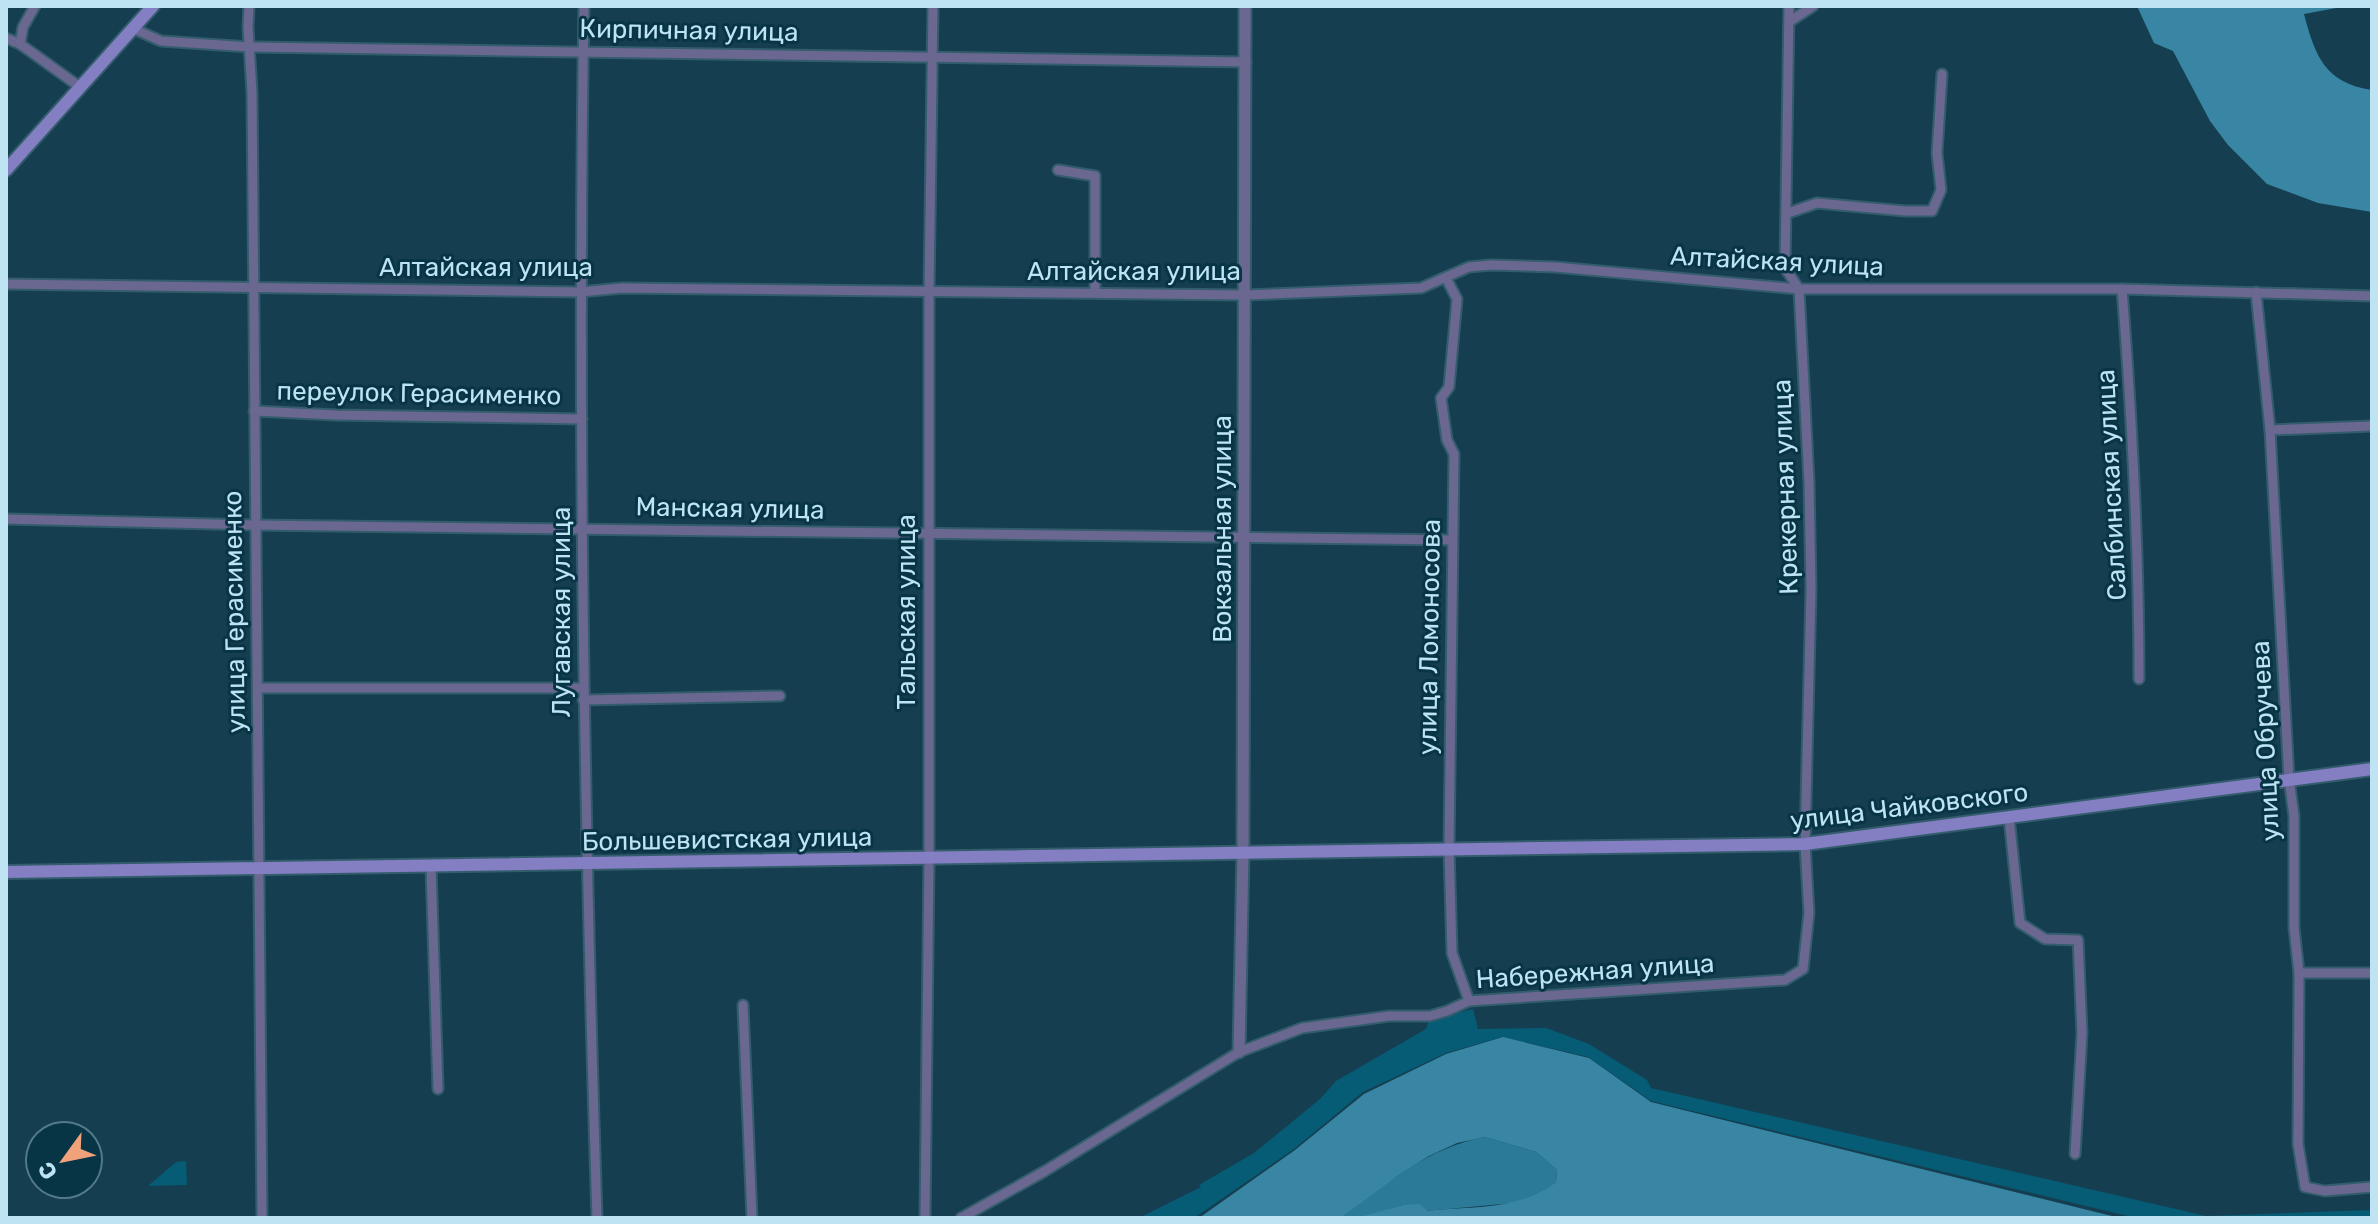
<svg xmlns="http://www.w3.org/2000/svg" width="2378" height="1224" font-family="Rubik,sans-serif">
	<rect width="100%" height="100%" fill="#153f50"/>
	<g fill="#065b75">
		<polygon points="1473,1009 1478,1029 1546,1028 1589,1044 1647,1080 1651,1088 2206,1216 2372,1210 2372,1218 2136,1218 1651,1101 1588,1057 1502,1037 1446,1053 1363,1092 1294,1149 1194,1218 1139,1218 1201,1187 1199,1185 1254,1153 1320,1099 1336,1081 1426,1029 1429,1020"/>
		<polygon points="186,1161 187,1185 148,1186 176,1162"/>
	</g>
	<path fill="#2b7a98" d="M1485,1137L1536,1152L1557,1170L1556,1182L1541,1194L1513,1203L1426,1211L1403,1205L1363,1217L1341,1218C1387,1183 1427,1148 1485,1137Z"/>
	<g fill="#3886a4">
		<path d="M2137,6H2347L2304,14C2315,56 2325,83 2372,90V212L2318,203L2267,184L2228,145L2210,121L2173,51L2154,43Z"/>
		<path d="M1503,1037L1589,1058L1651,1102L2120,1218H1356L1403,1205L1420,1204L1427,1211C1471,1206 1520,1211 1556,1182L1557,1170L1536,1152L1485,1137L1457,1143L1429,1156L1400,1174L1341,1218H1199L1295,1150L1364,1094L1446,1054Z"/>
	</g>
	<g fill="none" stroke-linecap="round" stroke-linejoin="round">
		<g stroke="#335d6d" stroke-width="13">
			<g id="minor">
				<polyline points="249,6 248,27 252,93 262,1218"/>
				<path d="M584,6C577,410 584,814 597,1218"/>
				<polyline points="1789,22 1813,6"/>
				<polyline points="134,29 161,41 250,47 1246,62"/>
				<polyline points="6,38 20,44 80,87"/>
				<polyline points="20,44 23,27 35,6"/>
				<polyline points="1058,170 1095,176 1095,292"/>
				<polyline points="1788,213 1817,203 1905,211 1932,211 1941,190 1937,153 1942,74"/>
				<polyline points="1446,278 1457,299 1449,387 1441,398 1447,440 1454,454 1449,849 1452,953 1469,1001"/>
				<polyline points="6,284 580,292 622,288 1244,295 1421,288 1469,267 1491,265 1555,267 1799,289 2122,289 2372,296"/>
				<path d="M2122,289C2132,419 2139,549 2139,679"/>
				<polyline points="2256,292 2270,430 2289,779 2294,816 2294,928 2299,973 2298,1144 2305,1187 2325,1191 2372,1187"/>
				<polyline points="254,411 336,415 582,419"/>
				<polyline points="2270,430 2372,426"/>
				<polyline points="6,519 255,525 1452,540"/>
				<polyline points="258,688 583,688"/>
				<polyline points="583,700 780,696"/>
				<polyline points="2009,817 2020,923 2045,939 2078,940 2082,1033 2075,1154"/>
				<polyline points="431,867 438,1089"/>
				<polyline points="2299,973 2372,973"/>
				<polyline points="743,1005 752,1218"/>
				<polyline points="925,1218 929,858 929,293 933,6"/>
				<polyline points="961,1218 1045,1171 1239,1052 1302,1028 1389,1016 1430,1016 1447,1011 1469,1001 1785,980 1803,969 1809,913 1805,844 1811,589 1809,482 1799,289 1785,268 1789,6"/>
			</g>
		</g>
		<g stroke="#335d6d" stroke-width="15">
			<polyline id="tertiary" points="1239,1052 1243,852 1245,6"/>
		</g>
		<g stroke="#335d6d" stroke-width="16">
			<g id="secondary">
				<polyline points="6,170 153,6"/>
				<polyline points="6,872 1805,844 2372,769"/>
			</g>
		</g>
		<use href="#minor" stroke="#6a6791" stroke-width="9"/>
		<use href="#tertiary" stroke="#6a6791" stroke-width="11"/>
		<use href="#secondary" stroke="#847ec2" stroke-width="12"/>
	</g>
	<g text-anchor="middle" stroke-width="6" stroke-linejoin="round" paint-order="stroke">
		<g font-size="26" fill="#bee3f3" stroke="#083545">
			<text transform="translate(689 30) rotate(1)" y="9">Кирпичная улица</text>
			<text transform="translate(1777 261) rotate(3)" y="9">Алтайская улица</text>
			<text x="486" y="276">Алтайская улица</text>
			<text x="1134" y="280">Алтайская улица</text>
			<text transform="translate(419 393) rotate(1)" y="9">переулок Герасименко</text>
			<text transform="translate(2111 485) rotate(-93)" y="9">Салбинская улица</text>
			<text transform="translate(1785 487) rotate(-92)" y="9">Крекерная улица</text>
			<text transform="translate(730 508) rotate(1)" y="9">Манская улица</text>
			<text transform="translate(1222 529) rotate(-90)" y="9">Вокзальная улица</text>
			<text transform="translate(234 612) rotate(-91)" y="9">улица Герасименко</text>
			<text transform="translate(561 612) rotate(-90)" y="9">Лугавская улица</text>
			<text transform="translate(906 612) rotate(-90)" y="9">Тальская улица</text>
			<text transform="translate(1429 637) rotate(-89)" y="9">улица Ломоносова</text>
			<text transform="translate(2265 741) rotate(-93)" y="9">улица Обручева</text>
			<text transform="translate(1909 806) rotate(-7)" y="9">улица Чайковского</text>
			<text transform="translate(727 839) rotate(-1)" y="9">Большевистская улица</text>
			<text transform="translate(1595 971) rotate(-4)" y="9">Набережная улица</text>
		</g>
	</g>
	<rect width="2378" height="1224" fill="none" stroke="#bee3f3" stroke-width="16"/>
	<g transform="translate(64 1160) rotate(237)"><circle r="38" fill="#083545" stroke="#517b8b" stroke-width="2"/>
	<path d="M0-6L14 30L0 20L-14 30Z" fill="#f1a27b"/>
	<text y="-12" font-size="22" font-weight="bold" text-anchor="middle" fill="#bee3f3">С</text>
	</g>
</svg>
